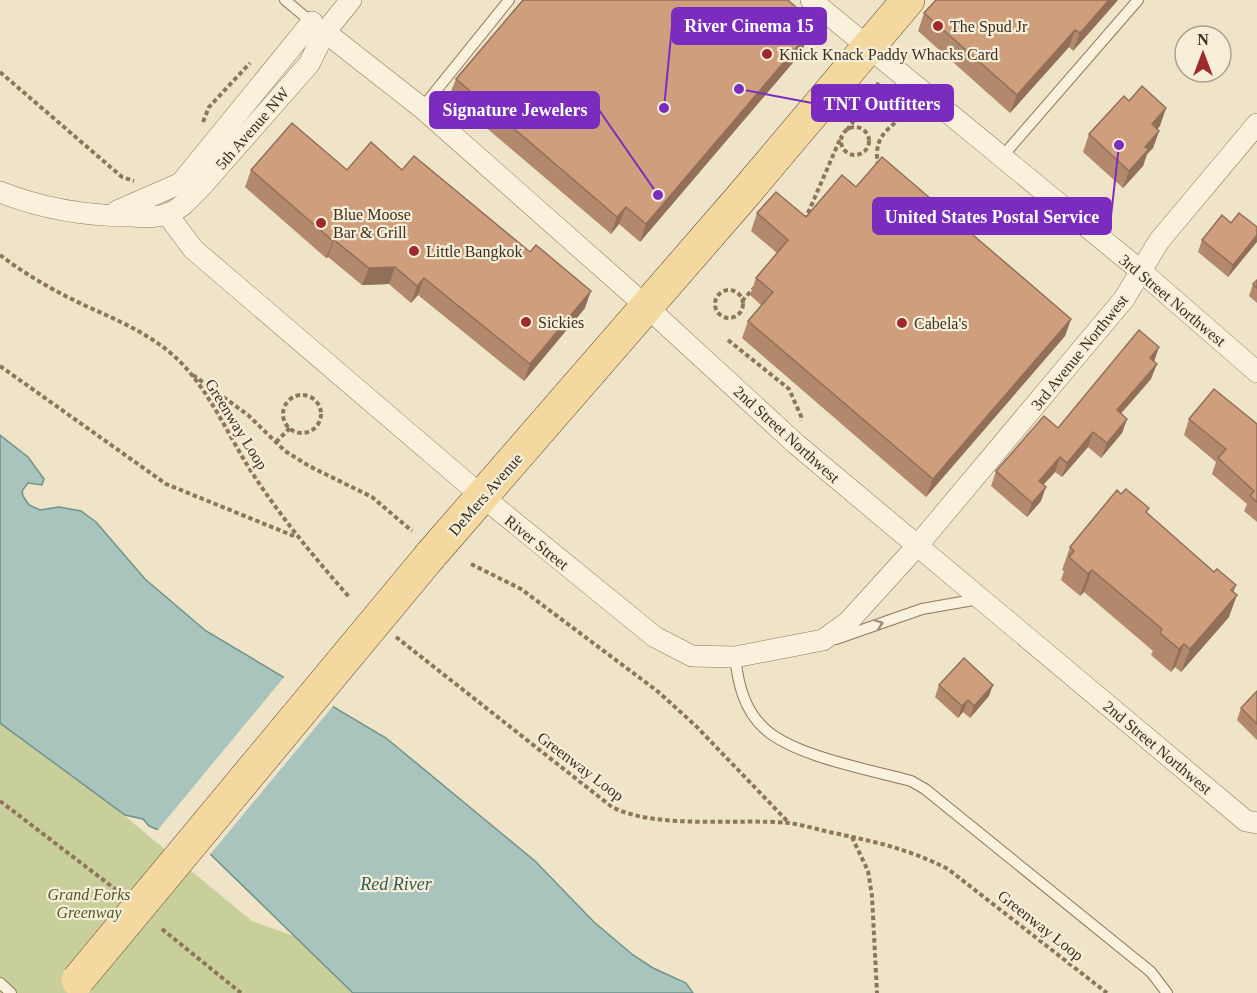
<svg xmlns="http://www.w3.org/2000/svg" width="1257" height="993" font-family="'Times New Roman',serif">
	<rect width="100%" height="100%" fill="#f0e4c8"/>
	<polygon fill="#c9cf9b" points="0,721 104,799 252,921 294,936 355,993 0,993"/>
	<polygon fill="#a9c4bc" stroke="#6f938a" stroke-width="1.5" points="0,435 28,457 44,479 42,485 28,483 22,491 23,496 29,505 40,510 59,507 81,511 96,522 145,579 206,631 386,738 535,861 594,922 633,955 653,968 686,983 693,993 353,993 205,849 149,826 143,819 125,815 0,723"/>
	<polygon fill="#f0e4c8" points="285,676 334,705 208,857 182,841 156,832"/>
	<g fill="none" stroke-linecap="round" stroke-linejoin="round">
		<g stroke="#8d765c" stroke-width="12">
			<g id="service">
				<polyline points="285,0 315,25"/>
				<polyline points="422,108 509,0"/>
				<polyline points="1001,158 1138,0"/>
				<polyline points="836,639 922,609 979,599"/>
				<path d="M735,657C738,683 744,710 764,728C793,756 871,770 911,781L925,789L1151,972L1167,993"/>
				<polyline points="0,983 11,993"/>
			</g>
		</g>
		<g stroke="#8d765c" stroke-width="22">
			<g id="minor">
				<polyline points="811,0 1142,272 1257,372"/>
				<polyline points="325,32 422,108 647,307 796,444 1246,821 1257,823"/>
				<path d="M0,192C43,209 85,216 131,216C142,217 156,218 167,214C180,210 190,198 200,188L309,64L325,32L351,0"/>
				<polyline points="117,211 181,183 312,22"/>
				<polyline points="167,214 193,249 483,497 655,637 692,656 735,657 823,640 848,622 917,546 1124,299 1159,241 1257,124"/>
			</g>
		</g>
		<g stroke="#5b4430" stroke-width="34">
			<polyline id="primary" points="430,556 740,199 908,0"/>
		</g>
		<g stroke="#8d765c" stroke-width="4" stroke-dasharray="4.5 3" stroke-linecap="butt">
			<polyline points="0,72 122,177 134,181"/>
			<polyline points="203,122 209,107 250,63"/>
			<circle cx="855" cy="141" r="14"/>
			<polyline points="847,130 867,103 879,82"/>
			<path d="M878,166C871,126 901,129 908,104"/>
			<polyline points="805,220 841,137"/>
			<path d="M0,255C26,275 56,292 86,306C117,320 146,332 173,355C206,384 226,431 249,468C279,515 313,556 350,598"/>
			<circle cx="729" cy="304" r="14"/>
			<polyline points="742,301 754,288"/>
			<polyline points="728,340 789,389 801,416 801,421"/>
			<polyline points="0,366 166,484 294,536"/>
			<polyline points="193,375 248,415 285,451 309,466 372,497 412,531"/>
			<circle cx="302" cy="414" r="19"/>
			<polyline points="276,442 290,428"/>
			<polyline points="471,564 521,589 656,690 695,725 789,823"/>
			<path d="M396,637L612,807C658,830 738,818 789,823C804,825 819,830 834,833C876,842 909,849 948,869L1107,993"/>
			<polyline points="0,801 119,892"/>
			<polyline points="852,837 868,871 872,896 877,993"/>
			<polyline points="162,929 241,993"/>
		</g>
		<use href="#service" stroke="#faf1dc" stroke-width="10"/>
		<use href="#minor" stroke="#faf1dc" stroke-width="21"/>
		<use href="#primary" stroke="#f3d9a0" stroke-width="33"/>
		<g stroke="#5b4430" stroke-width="34" stroke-linecap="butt">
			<polyline id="primary-bridge" points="78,980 430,556"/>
		</g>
		<use href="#primary-bridge" stroke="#f3d9a0" stroke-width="33"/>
	</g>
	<g fill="#b2896c">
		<polygon points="936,0 1118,0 1073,51 1069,47 1010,113 918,31 924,13"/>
		<polygon points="798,9 793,21 802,52 640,242 619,224 611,234 449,96 456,79"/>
		<polygon points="1160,126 1157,129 1159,131 1153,148 1147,154 1143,166 1123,188 1083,152 1089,134"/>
		<polygon points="251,170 402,170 585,308 524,381 418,295 411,303 389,284 362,285 328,257 326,258 245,187"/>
		<polygon points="856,187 1071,319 1065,336 926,497 742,338 748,321 761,305 750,295 756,278 777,253 751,231 757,213 806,217"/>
		<polygon points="1231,223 1257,227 1257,241 1228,277 1198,252 1202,240"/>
		<polygon points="1257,280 1257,303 1249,296 1253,284"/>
		<polygon points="1151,379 1121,414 1127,419 1122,433 1101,458 1088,447 1062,477 1055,472 1044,484 1041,501 1027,517 991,486 996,471 1058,428"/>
		<polygon points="1189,419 1257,424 1257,522 1244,511 1247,504 1212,474 1216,462 1184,435"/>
		<polygon points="1121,494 1147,513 1233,591 1229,617 1181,672 1175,667 1171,672 1151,655 1153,651 1084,592 1080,596 1061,580 1064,571 1062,570 1070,547"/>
		<polygon points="939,685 989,696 970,718 963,712 958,718 935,697"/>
		<polygon points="1257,691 1257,740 1237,720 1241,708"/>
	</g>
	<g fill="#916f58">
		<polygon points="1109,0 1118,0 1073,51 1080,33"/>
		<polygon points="798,9 791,26 790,18"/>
		<polygon points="1075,30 1069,47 1010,113 1017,95"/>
		<polygon points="808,34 802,52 640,242 646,224"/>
		<polygon points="1166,108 1160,126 1145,141 1152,124"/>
		<polygon points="1159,131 1153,148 1147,154 1143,166 1123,188 1129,171 1145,147"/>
		<polygon points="626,207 619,224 611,234 617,217"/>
		<polygon points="1257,235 1257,242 1228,277 1233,265"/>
		<polygon points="334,240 328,257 326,258 333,241"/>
		<polygon points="395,267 389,284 362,285 369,268"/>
		<polygon points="424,278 418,295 411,303 417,286"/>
		<polygon points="591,291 585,308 524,381 530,364"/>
		<polygon points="1071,319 1065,336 926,497 933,479"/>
		<polygon points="1159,347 1154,362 1150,358"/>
		<polygon points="1157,364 1151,379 1111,424 1117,410"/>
		<polygon points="1127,419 1122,433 1101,458 1107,443"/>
		<polygon points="1093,432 1088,447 1062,477 1067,463"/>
		<polygon points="1060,457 1055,472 1034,495 1039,481"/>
		<polygon points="1046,487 1041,501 1027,517 1032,503"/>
		<polygon points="1092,570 1084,592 1080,596 1088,574"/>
		<polygon points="1236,585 1229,604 1237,595 1229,617 1181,672 1190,649"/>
		<polygon points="1184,644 1175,667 1171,672 1179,649"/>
		<polygon points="993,685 989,696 970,718 974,706"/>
		<polygon points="968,700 963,712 958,718 962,706"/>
	</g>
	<g fill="#cf9f7d" stroke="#916f58" stroke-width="1.5">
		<polygon points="523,0 788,0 798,9 790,18 808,34 646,224 626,207 617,217 456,79"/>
		<polygon points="936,0 1109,0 1080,33 1075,30 1017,95 924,13"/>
		<polygon points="1142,86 1166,108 1152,124 1159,131 1145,147 1149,149 1129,171 1089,134 1124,96 1129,101"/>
		<polygon points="292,123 347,170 371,142 402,170 414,156 530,252 536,245 591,291 530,364 424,278 417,286 395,267 369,268 334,240 333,241 251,170"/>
		<polygon points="882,157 1071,319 933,479 748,321 773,292 756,278 788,240 757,213 776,192 806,217 842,175 856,187"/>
		<polygon points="1239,213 1257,227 1257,235 1233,265 1202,240 1222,215 1231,223"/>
		<polygon points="1257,280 1257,288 1253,284"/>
		<polygon points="1139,330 1159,347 1150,358 1157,364 1117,410 1127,419 1107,443 1093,432 1067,463 1060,457 1039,481 1046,487 1032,503 996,471 1044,416 1058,428"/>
		<polygon points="1214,389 1257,424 1257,502 1250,496 1254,491 1218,458 1226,449 1189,419"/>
		<polygon points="1126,489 1149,508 1146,512 1214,572 1217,569 1236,585 1231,590 1237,595 1190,649 1184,644 1179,649 1160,633 1162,629 1092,570 1088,574 1069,557 1074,551 1070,547 1117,490 1121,494"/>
		<polygon points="964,658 993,685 974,706 968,700 962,706 939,685"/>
		<polygon points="1257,691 1257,724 1241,708"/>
	</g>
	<defs><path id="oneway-chevron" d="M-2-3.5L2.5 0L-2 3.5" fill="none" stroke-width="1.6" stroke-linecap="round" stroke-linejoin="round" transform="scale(1.5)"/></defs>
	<use stroke="#9c907e" href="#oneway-chevron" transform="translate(879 624) rotate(-19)"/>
	<g fill="#9e2a2b" stroke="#f7eed8" stroke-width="2">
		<circle cx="938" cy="26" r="6"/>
		<circle cx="767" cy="54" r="6"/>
		<circle cx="321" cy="223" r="6"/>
		<circle cx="414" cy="251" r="6"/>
		<circle cx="526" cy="322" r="6"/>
		<circle cx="902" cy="323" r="6"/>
	</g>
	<g text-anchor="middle" stroke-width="4.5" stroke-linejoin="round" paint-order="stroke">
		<g font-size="16" fill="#3d2e20" stroke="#f7eed8" text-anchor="start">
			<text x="950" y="32">The Spud Jr</text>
			<text x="779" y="60">Knick Knack Paddy Whacks Card</text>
			<text x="333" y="220">Blue Moose<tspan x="333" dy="18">Bar &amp; Grill</tspan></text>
			<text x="426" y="257">Little Bangkok</text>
			<text x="538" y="328">Sickies</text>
			<text x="914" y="329">Cabela's</text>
		</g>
		<g font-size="16" fill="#3d2e20" stroke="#f7eed8">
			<text transform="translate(252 128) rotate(-49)" y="6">5th Avenue NW</text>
			<text transform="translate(1173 300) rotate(40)" y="6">3rd Street Northwest</text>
			<text transform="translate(1079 352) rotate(-51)" y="6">3rd Avenue Northwest</text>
			<text transform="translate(237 424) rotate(58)" y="6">Greenway Loop</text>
			<text transform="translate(787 434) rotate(42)" y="6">2nd Street Northwest</text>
			<text transform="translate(485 494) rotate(-49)" y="6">DeMers Avenue</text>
			<text transform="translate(537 542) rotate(39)" y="6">River Street</text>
			<text transform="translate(1158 747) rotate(40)" y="6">2nd Street Northwest</text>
			<text transform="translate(581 766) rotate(37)" y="6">Greenway Loop</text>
			<text transform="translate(1041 925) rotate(38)" y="6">Greenway Loop</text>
		</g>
		<g font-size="16" font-style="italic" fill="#4d5a26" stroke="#f7eed8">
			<text x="89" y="900">Grand Forks<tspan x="89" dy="18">Greenway</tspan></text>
		</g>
		<g font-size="18" font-style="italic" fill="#2f5d5a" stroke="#f7eed8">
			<text x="396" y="890">Red River</text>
		</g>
	</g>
	<path fill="none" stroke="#7b2cbf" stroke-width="2" d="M664 108L672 26M739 89L812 103M658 195L599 110M1119 145L1111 216"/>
	<g fill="#7b2cbf" stroke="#f7eed8" stroke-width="2">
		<circle cx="664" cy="108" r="6"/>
		<circle cx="739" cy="89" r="6"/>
		<circle cx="658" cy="195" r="6"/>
		<circle cx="1119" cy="145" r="6"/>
	</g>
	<g fill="#7b2cbf" stroke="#7b2cbf" stroke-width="2">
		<rect x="672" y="8" width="154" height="36" rx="6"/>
		<rect x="812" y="85" width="141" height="36" rx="6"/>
		<rect x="430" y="92" width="169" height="36" rx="6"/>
		<rect x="873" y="198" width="238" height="36" rx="6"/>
	</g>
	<g font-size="18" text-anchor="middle" font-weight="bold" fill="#fff">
		<text x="749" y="32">River Cinema 15</text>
		<text x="882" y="110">TNT Outfitters</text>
		<text x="515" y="116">Signature Jewelers</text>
		<text x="992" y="223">United States Postal Service</text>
	</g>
	<g transform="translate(1203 54)"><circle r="28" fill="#f7eed8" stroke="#ada18e" stroke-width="1.5"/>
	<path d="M0-4.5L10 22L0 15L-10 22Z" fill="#9e2a2b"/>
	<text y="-9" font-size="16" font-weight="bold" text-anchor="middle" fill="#3d2e20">N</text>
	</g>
</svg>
